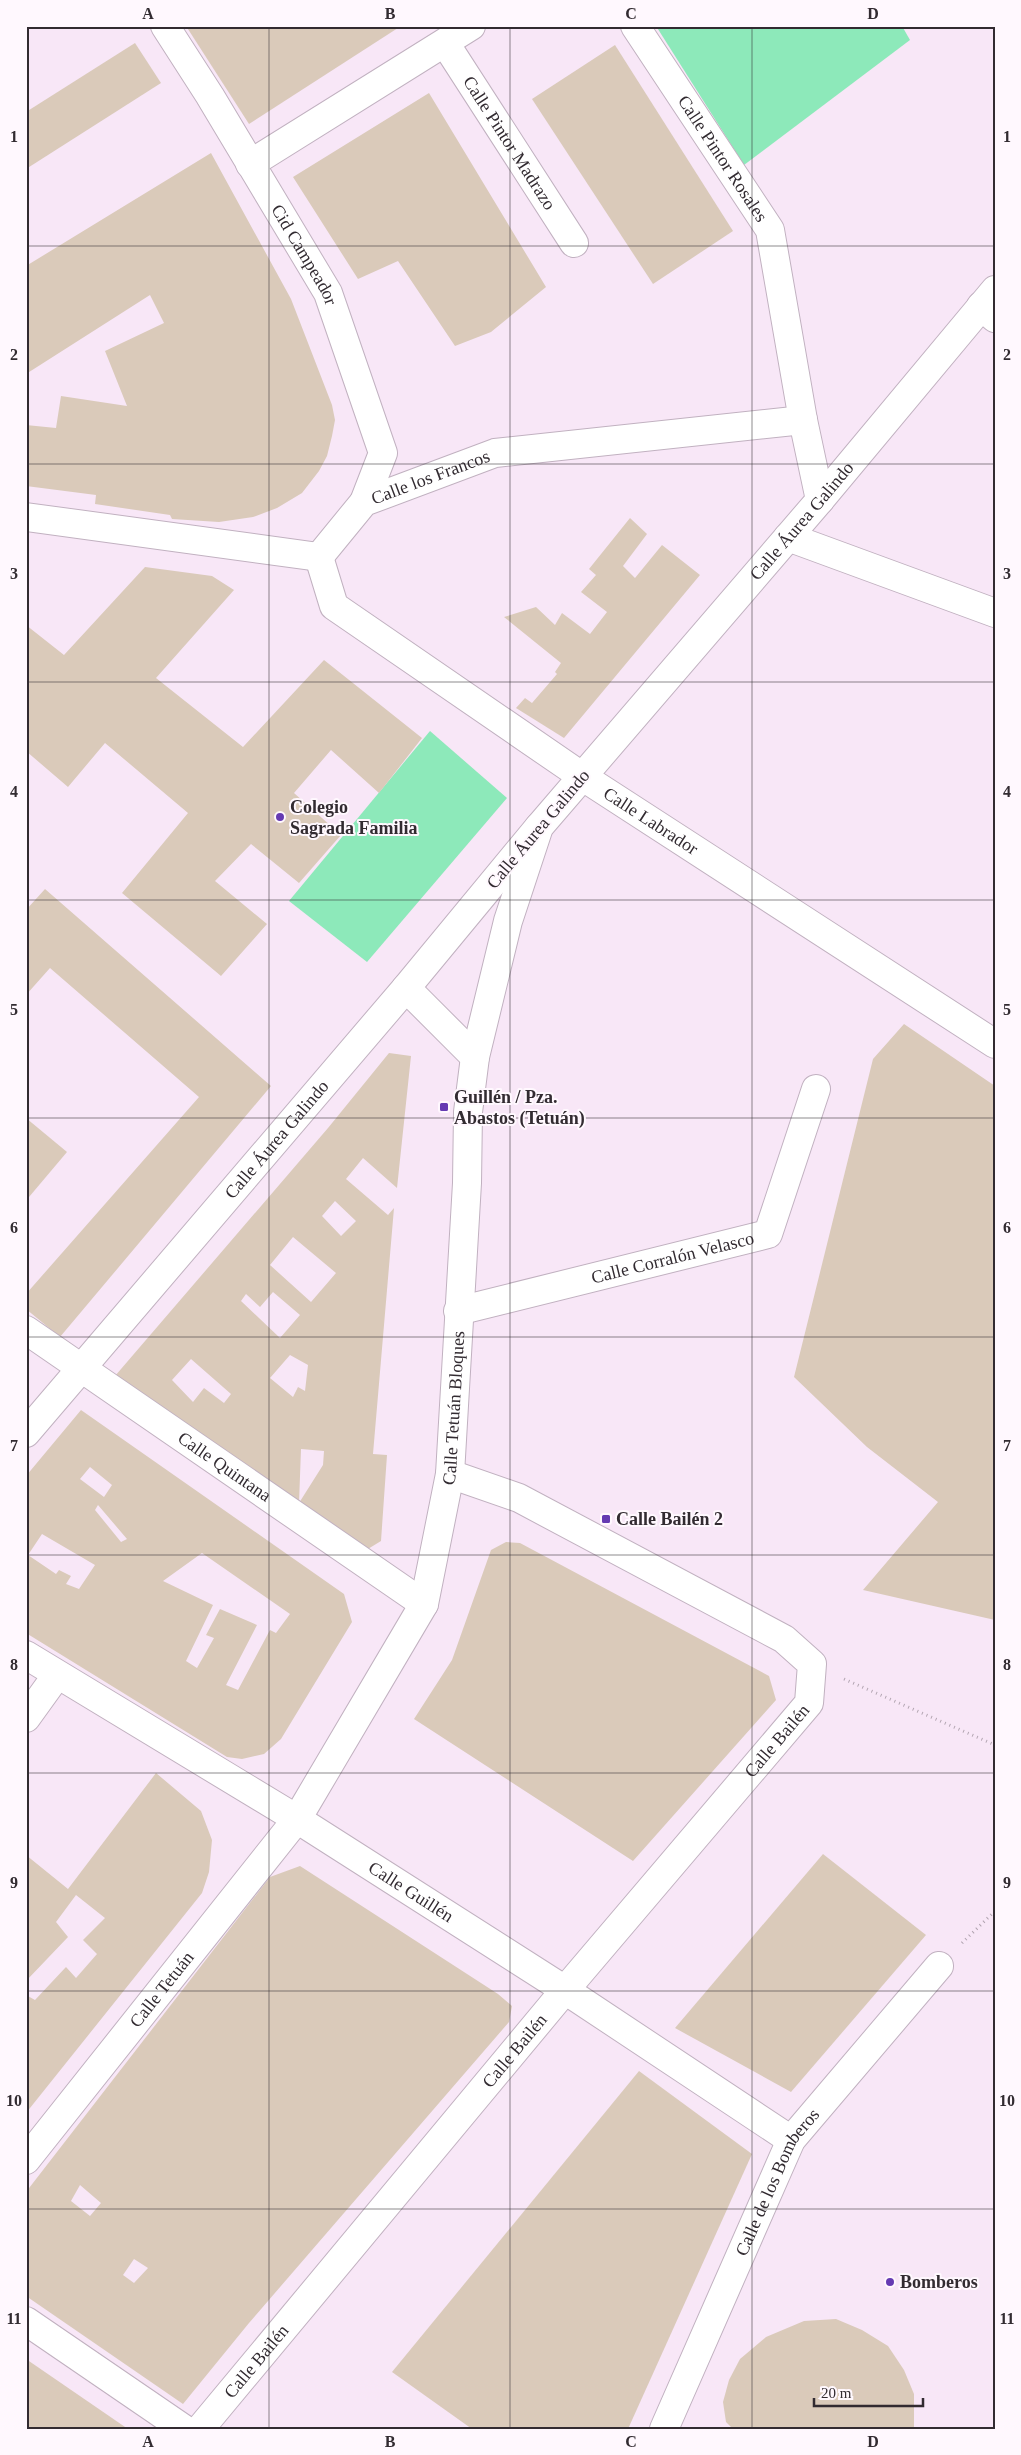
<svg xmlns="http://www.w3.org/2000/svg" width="1021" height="2455" font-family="Georgia,serif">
	<rect width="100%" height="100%" fill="#f8e7f7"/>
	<g fill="#8de9ba">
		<polygon points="656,26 902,26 910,40 744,165"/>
		<polygon points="430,731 507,798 367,962 289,901"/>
	</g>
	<g fill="#dacaba" fill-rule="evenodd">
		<polygon points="186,26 401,26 249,124"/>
		<polygon points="135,43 161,83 26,169 26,112"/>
		<polygon points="615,45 733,231 653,284 532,99"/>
		<polygon points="429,93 546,287 491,332 455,346 398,261 358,279 293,177"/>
		<polygon points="211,153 291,299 332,405 335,420 332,436 327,456 319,471 302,493 277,508 253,517 219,522 172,519 170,515 95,504 96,495 26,486 26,425 56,428 61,396 127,406 105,351 164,323 150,295 26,374 26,266"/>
		<polygon points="630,518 647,534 623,566 635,578 662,545 700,575 564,738 516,708 525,698 532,703 557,674 555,672 561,663 504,617 536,607 555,625 562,613 590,634 607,612 581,592 596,575 589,569"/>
		<polygon points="145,567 212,576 234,590 156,678 243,747 324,660 422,738 379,793 331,750 294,793 341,835 299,883 251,844 215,881 267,924 221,976 122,893 188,813 105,743 68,787 26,751 26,625 64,655"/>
		<polygon points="45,889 271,1086 60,1337 26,1309 26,1294 199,1097 50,968 26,995 26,910"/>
		<polygon points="904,1024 995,1086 995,1620 863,1590 938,1502 867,1447 794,1377 873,1059"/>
		<path d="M389,1053L411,1056L397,1188L363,1158L346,1179L388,1215L394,1208L373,1454L387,1455L381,1541L363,1552L299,1503L323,1465L324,1451L301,1449L299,1503L115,1376L328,1128ZM335,1201L356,1221L341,1236L322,1216ZM293,1237L336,1273L311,1302L270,1265ZM273,1292L300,1315L280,1338L241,1301L246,1294L260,1307ZM290,1355L308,1365L305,1391L298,1387L293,1397L270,1378ZM191,1359L231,1394L224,1403L204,1388L193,1402L172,1380Z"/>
		<polygon points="26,1118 67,1152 29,1197 26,1194"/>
		<path d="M81,1410L344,1594L352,1622L281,1739L264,1754L242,1759L227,1757L26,1633V1476ZM90,1467L112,1485L104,1497L80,1479ZM98,1505L127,1539L121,1542L95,1510ZM42,1534L95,1565L79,1589L66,1584L71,1576L59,1570L56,1574L28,1555ZM202,1553L290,1614L276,1633L270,1630L238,1690L226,1685L257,1625L220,1609L206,1635L214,1638L197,1668L186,1661L213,1605L163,1581Z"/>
		<polygon points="506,1542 520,1543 769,1676 776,1700 633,1861 414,1719 452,1660 491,1550"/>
		<polygon points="156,1773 201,1811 212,1840 209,1872 202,1893 26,2113 26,1995 35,2000 66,1967 76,1978 97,1954 83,1940 105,1918 76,1895 56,1922 68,1937 26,1981 26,1855 68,1889"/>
		<polygon points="823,1854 926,1935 791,2092 675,2028"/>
		<path d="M300,1866L498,1994L512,2006L509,2022L249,2323L183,2404L26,2296V2192L270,1877ZM80,2185L101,2203L90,2216L71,2201ZM134,2259L148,2268L134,2283L123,2275Z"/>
		<polygon points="639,2071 752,2154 628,2429 472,2429 392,2372"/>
		<polygon points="836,2319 862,2330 888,2346 904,2370 914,2394 914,2429 733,2429 726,2422 723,2402 729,2380 740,2359 766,2337 804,2321"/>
		<polygon points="26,2359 128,2429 26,2429"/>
	</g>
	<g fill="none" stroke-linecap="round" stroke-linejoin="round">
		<g stroke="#c1b1c0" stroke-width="30">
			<g id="street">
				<path id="s1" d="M165,26L210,96L328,293L383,453L364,502"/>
				<path id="s2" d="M635,26L770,230L803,420L820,500"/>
				<path id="s3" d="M445,43L574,243"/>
				<polyline points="250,164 471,26"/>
				<polyline points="981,306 995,318"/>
				<polyline points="26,517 319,557"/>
				<polyline points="788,537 995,613"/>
				<path id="s4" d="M319,557L334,606L583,777L995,1044"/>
				<path id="s5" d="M319,557L364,502L495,453L803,420"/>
				<polyline points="406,988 475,1057"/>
				<path id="s6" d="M458,1311L768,1234L816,1089"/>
				<path id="s7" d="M26,1330L424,1604"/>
				<path id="s8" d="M26,1433L406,988L539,827"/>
				<path id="s9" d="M26,1655L297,1819L565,1990L791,2140"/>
				<polyline points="26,1718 57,1675"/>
				<polyline points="26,2321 184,2429"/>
				<path id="s10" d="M200,2429L565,1990L809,1703L812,1664L784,1639L519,1498L450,1474"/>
				<path id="s11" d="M664,2429L791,2140L939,1966"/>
			</g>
		</g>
		<g stroke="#c1b1c0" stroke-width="30">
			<g id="secondary">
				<path id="s12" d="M26,2160L297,1819L424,1604L450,1474L467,1183L468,1112L475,1057L508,921L539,827L820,500L995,290"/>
			</g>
		</g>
		<g stroke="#b0a3af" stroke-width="3" stroke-dasharray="1 4" stroke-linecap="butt">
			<polyline points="844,1679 995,1745"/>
			<polyline points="962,1943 995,1911"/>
		</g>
		<use href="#street" stroke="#fff" stroke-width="28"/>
		<use href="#secondary" stroke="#fff" stroke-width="28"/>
	</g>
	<path fill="none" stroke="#322b31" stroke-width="1" stroke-opacity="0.55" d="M269,26V2429M510,26V2429M752,26V2429M26,246H995M26,464H995M26,682H995M26,900H995M26,1118H995M26,1337H995M26,1555H995M26,1773H995M26,1991H995M26,2209H995"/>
	<g fill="#653ab2" stroke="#fff8fe" stroke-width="2">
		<circle cx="280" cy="817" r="5"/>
		<rect x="439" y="1102" width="10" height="10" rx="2.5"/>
		<rect x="601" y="1514" width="10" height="10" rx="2.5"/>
		<circle cx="890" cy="2282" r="5"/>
	</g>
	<g text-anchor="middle" stroke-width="4" stroke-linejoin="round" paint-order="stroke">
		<g font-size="18" fill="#322b31" stroke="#fff8fe">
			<text dy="6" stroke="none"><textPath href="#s3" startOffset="119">Calle Pintor Madrazo</textPath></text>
			<text dy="6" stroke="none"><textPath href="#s2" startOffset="159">Calle Pintor Rosales</textPath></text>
			<text dy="6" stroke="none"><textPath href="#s1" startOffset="268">Cid Campeador</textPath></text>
			<text dy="6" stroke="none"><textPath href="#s5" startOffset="142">Calle los Francos</textPath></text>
			<text dy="6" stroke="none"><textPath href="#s12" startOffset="1878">Calle Áurea Galindo</textPath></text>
			<text dy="6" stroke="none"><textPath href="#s4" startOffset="434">Calle Labrador</textPath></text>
			<text transform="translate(538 829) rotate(-50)" y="6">Calle Áurea Galindo</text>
			<text dy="6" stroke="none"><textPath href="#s8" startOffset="386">Calle Áurea Galindo</textPath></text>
			<text dy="6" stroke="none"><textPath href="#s6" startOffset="221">Calle Corralón Velasco</textPath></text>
			<text dy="6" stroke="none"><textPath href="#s12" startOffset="884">Calle Tetuán Bloques</textPath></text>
			<text dy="6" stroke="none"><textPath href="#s7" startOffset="241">Calle Quintana</textPath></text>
			<text dy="6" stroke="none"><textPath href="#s10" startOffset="898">Calle Bailén</textPath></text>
			<text dy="6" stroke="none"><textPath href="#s9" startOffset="452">Calle Guillén</textPath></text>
			<text dy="6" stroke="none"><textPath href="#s12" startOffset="218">Calle Tetuán</textPath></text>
			<text dy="6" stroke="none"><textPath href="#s10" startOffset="492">Calle Bailén</textPath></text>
			<text dy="6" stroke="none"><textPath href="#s11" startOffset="272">Calle de los Bomberos</textPath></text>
			<text dy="6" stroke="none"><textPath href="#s10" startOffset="88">Calle Bailén</textPath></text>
		</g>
		<g font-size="18" font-weight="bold" fill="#322b31" stroke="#fff8fe" text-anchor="start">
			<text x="290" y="813">Colegio<tspan x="290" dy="21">Sagrada Familia</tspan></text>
			<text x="454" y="1103">Guillén / Pza.<tspan x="454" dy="21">Abastos (Tetuán)</tspan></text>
			<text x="616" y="1525">Calle Bailén 2</text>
			<text x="900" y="2288">Bomberos</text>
		</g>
	</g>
	<rect width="1021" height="2455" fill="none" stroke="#fff8fe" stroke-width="55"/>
	<path d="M814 2398v8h109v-8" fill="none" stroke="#322b31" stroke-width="2.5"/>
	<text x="821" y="2398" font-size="15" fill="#322b31" stroke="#fff8fe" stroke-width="4" paint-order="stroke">20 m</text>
	<rect x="28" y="28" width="966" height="2400" fill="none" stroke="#322b31" stroke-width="2"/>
	<g font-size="16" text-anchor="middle" font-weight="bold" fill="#322b31">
		<text x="148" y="19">A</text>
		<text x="390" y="19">B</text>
		<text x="631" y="19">C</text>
		<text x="873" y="19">D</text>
		<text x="14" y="142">1</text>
		<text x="1007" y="142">1</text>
		<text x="14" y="360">2</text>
		<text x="1007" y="360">2</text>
		<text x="14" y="579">3</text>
		<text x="1007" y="579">3</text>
		<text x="14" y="797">4</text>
		<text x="1007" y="797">4</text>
		<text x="14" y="1015">5</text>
		<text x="1007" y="1015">5</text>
		<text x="14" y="1233">6</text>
		<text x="1007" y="1233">6</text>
		<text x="14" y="1451">7</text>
		<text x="1007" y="1451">7</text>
		<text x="14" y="1670">8</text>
		<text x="1007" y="1670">8</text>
		<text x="14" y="1888">9</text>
		<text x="1007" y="1888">9</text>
		<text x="14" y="2106">10</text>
		<text x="1007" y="2106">10</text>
		<text x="14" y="2324">11</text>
		<text x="1007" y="2324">11</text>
		<text x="148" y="2447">A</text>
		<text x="390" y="2447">B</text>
		<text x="631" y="2447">C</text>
		<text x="873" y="2447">D</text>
	</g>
</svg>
